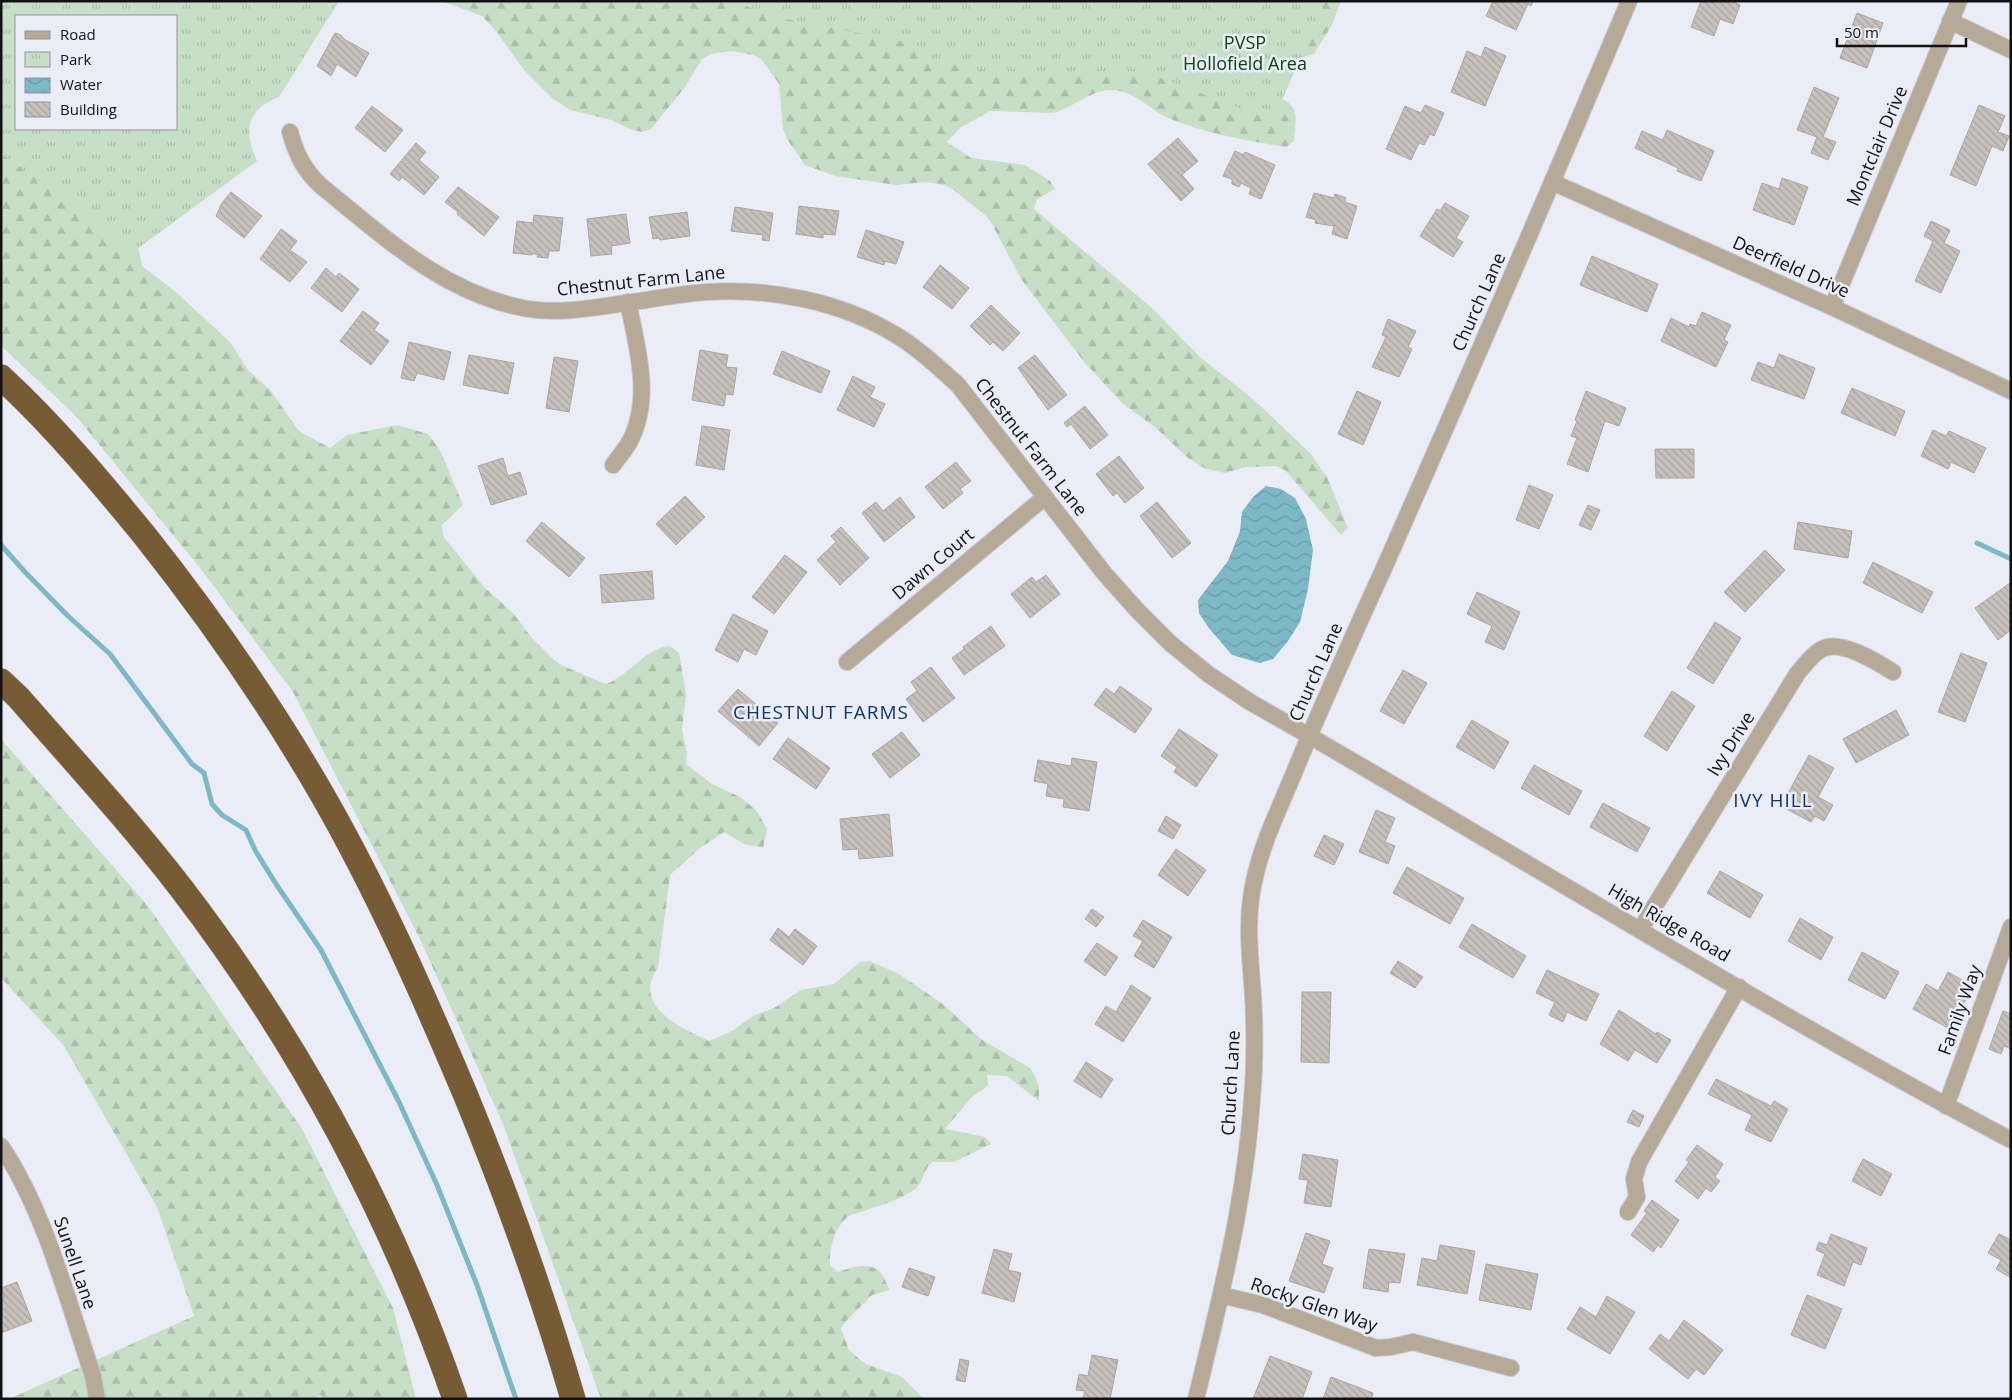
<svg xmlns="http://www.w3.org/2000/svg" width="2012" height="1400" font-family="'Open Sans',sans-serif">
	<defs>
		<pattern id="forest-firs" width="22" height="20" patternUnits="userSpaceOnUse" patternTransform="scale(1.25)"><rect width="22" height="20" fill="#c8dfc7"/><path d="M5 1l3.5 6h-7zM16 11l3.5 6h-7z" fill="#abbeaa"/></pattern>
		<pattern id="park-tufts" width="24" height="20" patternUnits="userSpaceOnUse" patternTransform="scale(1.25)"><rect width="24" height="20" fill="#c8dfc7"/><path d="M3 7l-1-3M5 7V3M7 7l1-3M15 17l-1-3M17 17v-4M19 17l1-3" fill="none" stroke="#abbeaa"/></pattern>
		<pattern id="water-waves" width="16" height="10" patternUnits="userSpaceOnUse" patternTransform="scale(1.25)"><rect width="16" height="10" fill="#7cb8c5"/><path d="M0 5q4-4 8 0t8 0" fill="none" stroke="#6a9da8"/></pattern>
		<pattern id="building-back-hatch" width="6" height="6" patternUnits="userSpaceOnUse" patternTransform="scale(1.25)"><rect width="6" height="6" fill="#c7c0bb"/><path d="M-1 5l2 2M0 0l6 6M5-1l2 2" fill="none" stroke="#aaa4a0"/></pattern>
	</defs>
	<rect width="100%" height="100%" fill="#eaedf5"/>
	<g fill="url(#forest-firs)">
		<path d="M1,1L16,16V129L136,237L142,266L177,293L231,343L247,369L270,390L299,431L330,448L347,435L397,425L428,434L440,450L463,505L442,525L443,536L485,588L513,613L531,637L553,659L563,666L606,684C629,676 646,647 670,646L679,653L686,695L682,730L687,753L686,764L712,784L740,797L756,810L767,829L763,848L744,844L724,832L700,848L670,875L658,968C631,1006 681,1028 709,1041L732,1031L753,1016L774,1008L801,990L834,984L860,962L870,961L899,974L944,1005L981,1039L1030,1068L1035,1076L1039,1088V1101L1007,1076L987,1075L988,1086L972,1097L945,1129L985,1137L991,1144L954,1162H932C922,1171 924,1183 914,1190C899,1200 881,1205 864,1211C859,1212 853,1214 849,1216C835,1226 829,1248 830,1265L838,1272C851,1268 868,1261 880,1272C884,1276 887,1285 890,1290L872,1295L847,1320L841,1328L849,1350L857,1357L866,1364L902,1377L924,1399H601L503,1124L420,939L293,692L204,573L75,415L1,346Z"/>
		<path d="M442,1H1341L1332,25L1314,54L1295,60L1280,98C1301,106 1295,122 1294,141L1286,147C1248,141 1208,134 1171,119C1150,111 1134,89 1110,90C1089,91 1073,108 1053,113L990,111L960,128L947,142L971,158L1025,165L1050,181L1055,189L1037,199L1034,209L1152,308L1200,357L1253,399L1310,453L1327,477L1348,528L1341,535L1285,470L1276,466L1245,467L1225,473L1206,469L1188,458L1156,428L1122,403L1085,363L1021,279L992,224L986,216L954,190L945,185L926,182L896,185L835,176L805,165L787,139L783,129L779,84L761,59L753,55L731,51L711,54L702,59L685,87L651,129L641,132L630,129L611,120L570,110L552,98L523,69L496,31L482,16Z"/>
		<polygon points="1,739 148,906 302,1129 393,1308 416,1399 324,1399 320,1395 312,1399 9,1399 194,1316 157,1207 64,1046 1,978"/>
	</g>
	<g fill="url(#park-tufts)" fill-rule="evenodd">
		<path d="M1,1H339L279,97C247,109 243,131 257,161L133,252L82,210L1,154ZM16,16H176V129H16Z"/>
		<polygon points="737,1 1325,1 1273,121 1158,77 994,73 930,59 905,42 765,15"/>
	</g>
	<polygon fill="url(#water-waves)" points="1266,486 1281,489 1295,498 1306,519 1313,550 1308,589 1300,622 1288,641 1273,659 1260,663 1232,655 1208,627 1199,613 1198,600 1228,561 1240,531 1242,512 1253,497"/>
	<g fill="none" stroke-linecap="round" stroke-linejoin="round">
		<g stroke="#7cb8c5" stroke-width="5">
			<polyline points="1977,543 2011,559"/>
			<polyline points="1,545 25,572 68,616 110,654 192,764 204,773 212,804 222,815 246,830 255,850 276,884 321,950 399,1102 437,1185 477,1285 516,1399"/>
		</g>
	</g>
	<g fill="url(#building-back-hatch)" stroke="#aca5a1">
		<polygon points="1493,1 1533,1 1531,6 1528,4 1516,30 1486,16"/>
		<polygon points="1701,1 1731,1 1740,5 1733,24 1720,19 1714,36 1691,27"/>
		<polygon points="1857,13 1883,23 1867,68 1840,58"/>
		<polygon points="335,33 341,35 344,39 369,53 356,77 337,64 331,76 317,66"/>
		<polygon points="1485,47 1506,56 1485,106 1451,92 1467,51 1481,57"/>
		<polygon points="1814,87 1839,98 1823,137 1836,142 1828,160 1811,153 1817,137 1797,130"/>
		<polygon points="1425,105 1444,113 1434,136 1430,134 1424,145 1419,143 1411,160 1386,149 1405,106 1421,113"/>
		<polygon points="1979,105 2005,116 1998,132 2009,136 2003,151 1992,146 1976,186 1950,175"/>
		<polygon points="372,106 403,130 385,152 355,128"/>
		<polygon points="1667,130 1714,151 1701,181 1677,171 1678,168 1635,148 1642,131 1663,140"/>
		<polygon points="1178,138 1198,161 1182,175 1194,189 1181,201 1148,164"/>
		<polygon points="416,143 426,152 419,160 439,177 424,195 402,177 399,181 390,174"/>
		<polygon points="1235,151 1244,155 1245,152 1275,165 1261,199 1249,194 1251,188 1241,183 1239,187 1232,184 1232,179 1223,176"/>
		<polygon points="1782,178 1808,187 1794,225 1753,210 1762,183 1779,189"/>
		<polygon points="458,187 499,217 484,236 457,214 458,212 445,202"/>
		<polygon points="231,192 262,216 244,238 216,216 222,203"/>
		<polygon points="1314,193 1334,198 1335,194 1346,198 1345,202 1357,206 1347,239 1332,234 1334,226 1315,223 1316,220 1306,217"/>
		<polygon points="1445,203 1469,216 1456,238 1463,242 1453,257 1420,236 1437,209 1440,211"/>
		<polygon points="799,206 839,211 835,235 823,234 823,238 796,234"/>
		<polygon points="735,207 773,213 769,241 762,240 763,235 731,231"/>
		<polygon points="687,212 690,236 660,240 659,238 653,239 649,217"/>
		<polygon points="626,214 630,243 611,246 612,254 591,256 587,219"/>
		<polygon points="534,215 563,218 559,251 549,251 548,258 537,257 538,255 532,253 532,255 513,253 517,221 533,223"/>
		<polygon points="1931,221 1950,230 1944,243 1960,251 1941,293 1915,281 1933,241 1924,236"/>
		<polygon points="281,229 297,241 290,250 307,262 290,282 260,259"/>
		<polygon points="866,230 904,242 896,264 885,261 884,265 857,257"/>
		<polygon points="1592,256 1658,284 1647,312 1580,285"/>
		<polygon points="940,265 969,288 952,309 923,287"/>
		<polygon points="326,268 336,277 339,273 359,289 342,312 311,288"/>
		<polygon points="991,305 1020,333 1003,351 993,342 990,345 970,326"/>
		<polygon points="363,311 379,323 374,330 389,341 371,365 340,341"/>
		<polygon points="1702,312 1731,325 1724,340 1728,342 1716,367 1661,341 1671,318 1689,327 1690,324 1696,326"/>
		<polygon points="1388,319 1416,331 1408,347 1412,349 1399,377 1372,367 1386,337 1382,335"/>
		<polygon points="409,342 451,352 444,380 417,373 414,381 401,378"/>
		<polygon points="700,350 728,355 726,367 737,368 733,395 726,394 724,406 692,400"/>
		<polygon points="782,351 830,371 821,393 773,374"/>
		<polygon points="1779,354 1815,368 1804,399 1751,380 1758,362 1774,368"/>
		<polygon points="469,355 514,363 508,394 463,385"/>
		<polygon points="1035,355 1067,395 1048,410 1018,368"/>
		<polygon points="554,357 578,361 569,412 546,408"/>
		<polygon points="853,376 875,387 870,397 885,404 874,427 837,410"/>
		<polygon points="1852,388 1905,411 1895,436 1841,413"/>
		<polygon points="1357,391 1381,402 1363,445 1338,434"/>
		<polygon points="1586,391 1626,408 1619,426 1605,421 1588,472 1567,464 1577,438 1571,436 1577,421 1575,420"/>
		<polygon points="1085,406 1108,435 1090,449 1071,424 1067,427 1064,423"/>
		<polygon points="702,426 730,430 724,470 696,465"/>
		<polygon points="1933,430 1946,436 1949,431 1986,448 1974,473 1951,462 1948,469 1921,456"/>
		<polygon points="1655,449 1694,449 1694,478 1656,478"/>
		<polygon points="1119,456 1144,488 1125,503 1117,493 1113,496 1096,474"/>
		<polygon points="503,458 508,476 520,472 527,494 491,505 478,466"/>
		<polygon points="956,462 971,481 960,489 963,493 943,509 925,487"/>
		<polygon points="1529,485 1553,495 1539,529 1516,520"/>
		<polygon points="685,496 705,517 676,545 656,524"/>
		<polygon points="900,497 915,517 884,542 862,513 876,502 883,511"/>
		<polygon points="1157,502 1191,543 1172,558 1140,516"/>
		<polygon points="1588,505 1600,510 1591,530 1579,525"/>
		<polygon points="542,522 585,558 569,577 526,541"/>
		<polygon points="1798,522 1852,531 1848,558 1794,549"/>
		<polygon points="841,527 869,558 840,585 817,560 836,542 831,536"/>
		<polygon points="1765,550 1785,570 1745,612 1724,592"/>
		<polygon points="785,555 807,572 774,614 752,597"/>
		<polygon points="1873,562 1933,592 1922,613 1863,583"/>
		<polygon points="652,571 654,599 602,603 600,575"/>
		<polygon points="1046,575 1060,594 1030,618 1011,594 1032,577 1036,582"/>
		<polygon points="2010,583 2011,630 1998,640 1975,608"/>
		<polygon points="1477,592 1520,612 1504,650 1485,642 1492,626 1467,614"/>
		<polygon points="733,614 768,631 756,655 744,649 738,662 715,650"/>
		<polygon points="1715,622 1741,638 1713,684 1687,668"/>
		<polygon points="991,626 1005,646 964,675 952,658 964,649 963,647"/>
		<polygon points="1961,653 1987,663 1965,722 1938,712"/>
		<polygon points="931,667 955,698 923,722 906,699 917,691 911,682"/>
		<polygon points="1403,670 1427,683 1404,724 1380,711"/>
		<polygon points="1120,686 1152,709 1135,733 1094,705 1106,688 1114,694"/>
		<polygon points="738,689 778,723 759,746 718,711"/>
		<polygon points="1672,691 1695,706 1667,751 1644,736"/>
		<polygon points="1896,710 1909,735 1856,763 1843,739"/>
		<polygon points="1472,720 1509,742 1494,769 1456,747"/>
		<polygon points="1179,729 1218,755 1196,787 1174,772 1177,767 1161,756"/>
		<polygon points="902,732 920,755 890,778 872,754"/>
		<polygon points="788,738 830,768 816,789 773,759"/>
		<polygon points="1809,755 1834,768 1818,797 1833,805 1824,821 1815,816 1811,822 1781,806"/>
		<polygon points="1072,758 1097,762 1089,811 1063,807 1064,799 1046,796 1048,784 1034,781 1038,760 1071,766"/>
		<polygon points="1534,765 1582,791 1569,815 1521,788"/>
		<polygon points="1603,803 1650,828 1637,852 1590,827"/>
		<polygon points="1376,810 1395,818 1385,842 1395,846 1388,864 1359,852"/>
		<polygon points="889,814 893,856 859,859 858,849 843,850 840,819"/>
		<polygon points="1166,816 1181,825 1173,839 1158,831"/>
		<polygon points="1324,835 1344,844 1334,865 1314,856"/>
		<polygon points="1176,849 1206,870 1188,896 1158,875"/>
		<polygon points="1407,867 1464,898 1450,924 1393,893"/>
		<polygon points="1720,871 1763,895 1750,918 1707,893"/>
		<polygon points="1092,909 1104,917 1096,927 1085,919"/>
		<polygon points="1800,918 1833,937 1821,960 1788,941"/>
		<polygon points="1143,920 1172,937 1154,968 1134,956 1143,941 1133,936"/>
		<polygon points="1472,924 1526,956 1513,978 1459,947"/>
		<polygon points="778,928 789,937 795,929 817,946 803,965 770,940"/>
		<polygon points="1097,943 1118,957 1105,976 1084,961"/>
		<polygon points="1862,952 1899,972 1885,999 1848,980"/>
		<polygon points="1398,961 1423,977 1415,988 1390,973"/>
		<polygon points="1547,970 1599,994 1586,1021 1567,1012 1563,1022 1549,1015 1555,1002 1536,993"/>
		<polygon points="1948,972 1973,986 1950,1029 1913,1009 1926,984 1938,991"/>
		<polygon points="1131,985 1151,998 1123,1042 1095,1024 1106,1006 1116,1012"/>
		<polygon points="1302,992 1331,992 1329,1063 1301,1062"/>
		<polygon points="1619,1010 1656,1034 1657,1032 1671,1040 1657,1063 1635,1050 1628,1061 1600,1044"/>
		<polygon points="2003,1011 2011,1014 2011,1049 2004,1046 2001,1054 1989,1049"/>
		<polygon points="1086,1062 1113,1079 1101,1098 1074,1081"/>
		<polygon points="1716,1079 1771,1106 1774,1101 1788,1109 1771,1142 1745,1130 1752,1115 1708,1094"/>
		<polygon points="1633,1110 1644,1116 1639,1127 1627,1122"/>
		<polygon points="1697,1145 1723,1164 1715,1177 1720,1181 1711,1192 1706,1188 1698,1199 1675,1181 1689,1162 1686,1160"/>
		<polygon points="1303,1154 1338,1160 1331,1207 1304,1203 1308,1180 1299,1179"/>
		<polygon points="1863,1159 1892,1174 1881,1196 1852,1181"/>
		<polygon points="1652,1200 1679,1220 1661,1248 1658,1245 1653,1252 1631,1235 1647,1213 1644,1211"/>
		<polygon points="1306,1233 1330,1241 1322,1264 1333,1268 1324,1293 1289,1281"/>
		<polygon points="1831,1234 1867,1248 1861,1265 1853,1262 1844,1286 1817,1275 1825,1254 1816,1250 1819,1242 1827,1245"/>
		<polygon points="1999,1234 2011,1240 2011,1278 1996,1269 2001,1260 1988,1253"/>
		<polygon points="1440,1245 1475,1251 1467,1294 1417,1285 1422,1258 1437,1261"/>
		<polygon points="994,1249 1012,1254 1008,1270 1021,1273 1014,1302 982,1293"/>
		<polygon points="1369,1249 1405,1254 1400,1283 1389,1282 1388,1292 1363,1288"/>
		<polygon points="1486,1264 1538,1274 1531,1310 1479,1300"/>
		<polygon points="909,1268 935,1277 928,1296 902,1287"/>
		<polygon points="17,1282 32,1321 1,1333 1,1299 4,1298 1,1288"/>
		<polygon points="1807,1295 1842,1309 1825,1349 1791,1335"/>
		<polygon points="1607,1296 1635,1312 1610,1354 1567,1329 1580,1307 1596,1317"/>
		<polygon points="1684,1320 1723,1350 1704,1375 1696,1369 1688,1379 1649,1349 1660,1334 1669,1341"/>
		<polygon points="1092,1355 1118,1360 1110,1399 1083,1399 1085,1391 1076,1390 1079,1374 1088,1376"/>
		<polygon points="1270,1356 1312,1372 1302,1399 1280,1399 1273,1396 1272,1399 1253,1399"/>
		<polygon points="960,1359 969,1361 965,1382 956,1380"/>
		<polygon points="1331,1377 1373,1393 1371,1399 1323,1399"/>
	</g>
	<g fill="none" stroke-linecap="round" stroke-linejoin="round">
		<g stroke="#c7cad1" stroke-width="18">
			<g id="minor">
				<polyline points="1950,21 2011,50"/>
				<path d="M290,132C296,154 304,170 321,186C383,236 442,292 523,308C563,316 606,305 647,300C666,297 687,293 707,292C771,288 840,301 896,335C919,349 938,367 958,385L1104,573L1137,610L1170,643L1208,674L1250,702C1504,846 1752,1003 2011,1140"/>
				<polyline points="1552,182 1832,307 2011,391"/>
				<polyline points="1832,307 1959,1"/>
				<path d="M613,465C618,458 624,451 629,443C653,399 637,348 628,302"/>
				<polyline points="847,662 1045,497"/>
				<path d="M1640,930L1797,674C1804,666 1812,654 1822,649C1841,639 1877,662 1893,672"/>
				<polyline points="1946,1106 2011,927"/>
				<path d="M1,1146C45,1211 68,1302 93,1376L97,1399"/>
				<polyline points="1628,1212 1637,1197 1634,1179 1639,1162 1739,987"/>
				<polyline points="1221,1295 1263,1305 1376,1348 1391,1347 1413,1342 1511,1368"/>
				<path d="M1196,1399C1220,1300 1245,1201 1252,1099C1255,1065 1255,1030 1253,995C1250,955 1245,917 1255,877C1263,841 1280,807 1294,773C1322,704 1353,636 1384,568C1467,380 1549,191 1629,1"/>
			</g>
		</g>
		<g stroke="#c7cad1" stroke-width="26">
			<g id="highway">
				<path d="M1,377C53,425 100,481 145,536C210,618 270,704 323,796C378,892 423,994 466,1096C507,1196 543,1295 573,1399"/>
				<path d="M1,681L18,697C73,760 130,822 181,888C299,1042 392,1216 455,1399"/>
			</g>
		</g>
		<use href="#minor" stroke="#b6a997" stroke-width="16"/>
		<use href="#highway" stroke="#765b35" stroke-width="25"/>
	</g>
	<g text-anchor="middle" stroke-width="5" stroke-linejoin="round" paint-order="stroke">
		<g font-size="18" fill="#0d4211" stroke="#eaedf5">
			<text x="1245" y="49">PVSP<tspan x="1245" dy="21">Hollofield Area</tspan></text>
		</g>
		<g font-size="18" fill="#111214" stroke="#eaedf5">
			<text transform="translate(1877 146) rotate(-67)" y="6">Montclair Drive</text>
			<text transform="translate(1791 267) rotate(24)" y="6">Deerfield Drive</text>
			<text transform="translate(641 281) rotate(-6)" y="6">Chestnut Farm Lane</text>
			<text transform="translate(1479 302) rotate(-66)" y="6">Church Lane</text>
			<text transform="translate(1031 447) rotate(52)" y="6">Chestnut Farm Lane</text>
			<text transform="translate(933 564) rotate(-40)" y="6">Dawn Court</text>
			<text transform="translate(1316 672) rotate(-66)" y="6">Church Lane</text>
			<text transform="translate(1731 744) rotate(-58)" y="6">Ivy Drive</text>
			<text transform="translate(1669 923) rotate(30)" y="6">High Ridge Road</text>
			<text transform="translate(1960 1010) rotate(-70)" y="6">Family Way</text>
			<text transform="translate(1231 1083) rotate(-87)" y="6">Church Lane</text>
			<text transform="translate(75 1263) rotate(71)" y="6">Sunell Lane</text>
			<text transform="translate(1314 1305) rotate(19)" y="6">Rocky Glen Way</text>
		</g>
		<g font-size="19" letter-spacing="1" fill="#0b396c" stroke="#eaedf5">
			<text x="821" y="719">CHESTNUT FARMS</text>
			<text x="1773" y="807">IVY HILL</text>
		</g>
	</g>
	<rect width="2012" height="1400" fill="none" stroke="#111214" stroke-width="5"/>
	<rect x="15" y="15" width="162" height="115" fill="#eaedf5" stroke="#93959b"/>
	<rect x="25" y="31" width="25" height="8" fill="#b6a997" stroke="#93959b"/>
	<text x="60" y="40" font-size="15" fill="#111214">Road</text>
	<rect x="25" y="52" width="25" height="15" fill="url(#park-tufts)" stroke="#93959b"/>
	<text x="60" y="65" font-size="15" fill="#111214">Park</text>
	<rect x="25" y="78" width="25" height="15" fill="url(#water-waves)" stroke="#93959b"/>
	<text x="60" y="90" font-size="15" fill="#111214">Water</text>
	<rect x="25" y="102" width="25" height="15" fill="url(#building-back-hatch)" stroke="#93959b"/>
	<text x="60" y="115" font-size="15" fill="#111214">Building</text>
	<path d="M1837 38v8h129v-8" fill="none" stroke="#111214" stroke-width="2.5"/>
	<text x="1844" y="38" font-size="15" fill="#111214" stroke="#eaedf5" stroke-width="4" paint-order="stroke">50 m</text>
</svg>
